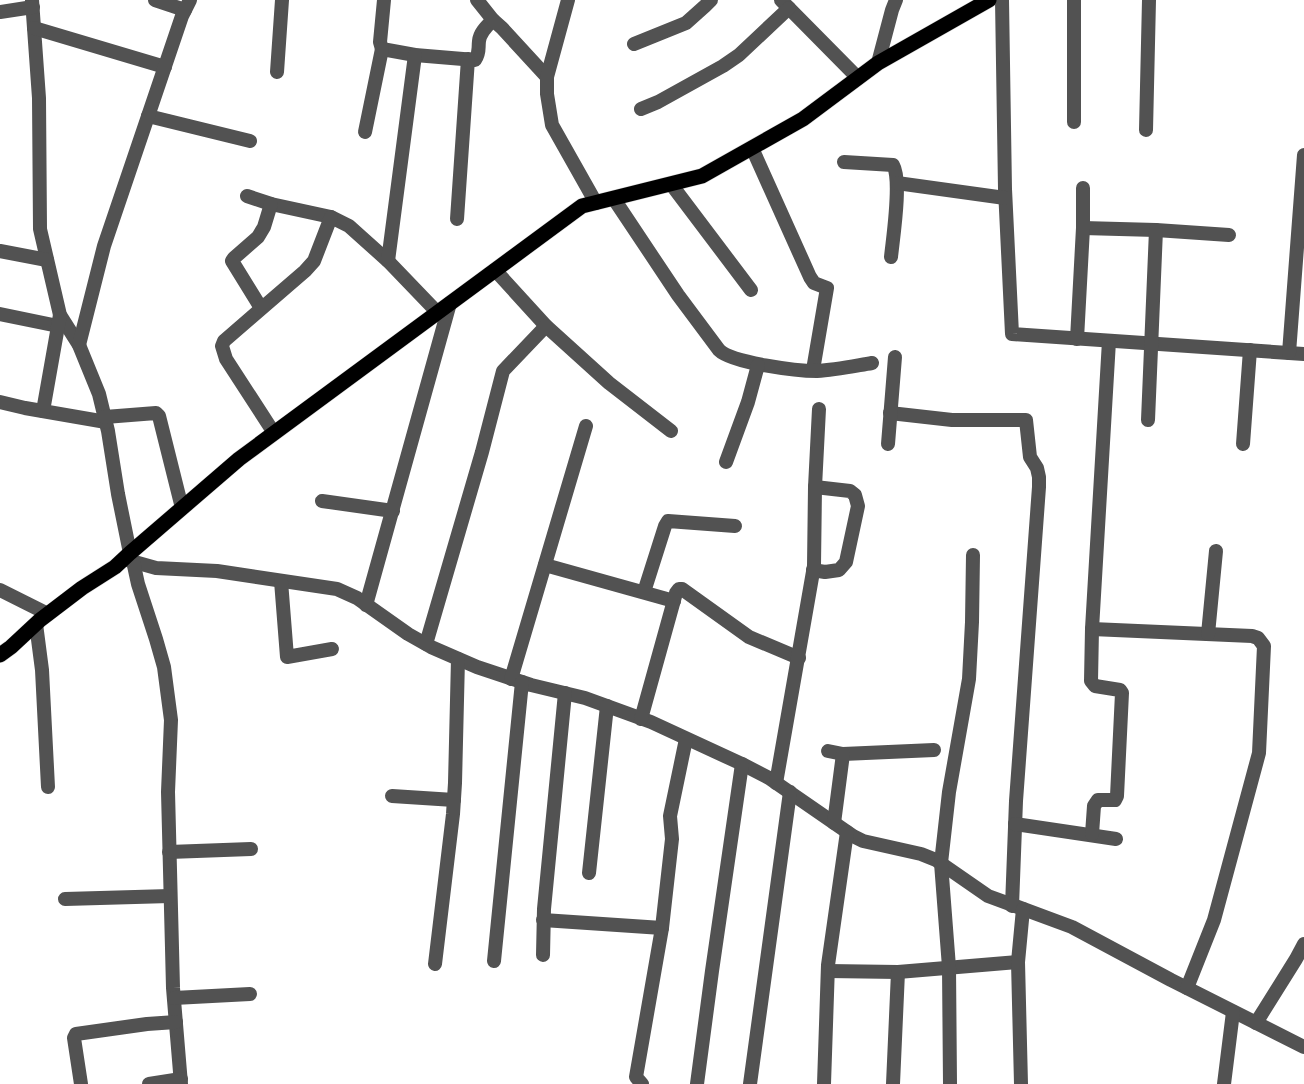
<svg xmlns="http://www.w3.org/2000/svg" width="1304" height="1084" font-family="Overpass,sans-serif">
	<rect width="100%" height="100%" fill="#fff"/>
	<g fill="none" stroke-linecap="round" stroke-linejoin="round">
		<g stroke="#dbdbdb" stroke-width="16">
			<polyline id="major" points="0,655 11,647 40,620 82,588 115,567 130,553 239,459 582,206 702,176 803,119 878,63 989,0"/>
		</g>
		<g stroke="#525252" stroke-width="14">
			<polyline points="32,0 39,98 40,229 60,315 79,345 99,394 108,431 118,494 130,553"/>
			<polyline points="155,0 185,10"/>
			<path d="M384,0L380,42L382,49L415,55L475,60C480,53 478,49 479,41C480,32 487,26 493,20"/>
			<polyline points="477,0 493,20 502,28 547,77"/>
			<polyline points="568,0 547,77 547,94 552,125 596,203"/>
			<polyline points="781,0 858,78"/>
			<polyline points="1002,0 1005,189 1012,334 1304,354"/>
			<polyline points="1074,0 1074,122"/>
			<polyline points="0,12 33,7"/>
			<polyline points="34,28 165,67"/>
			<polyline points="634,44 686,23 705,6 711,0"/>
			<polyline points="878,63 892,10 896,0"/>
			<polyline points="277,72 282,0"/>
			<polyline points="641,109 658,102 723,66 739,55 789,8"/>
			<polyline points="148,116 250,141"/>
			<polyline points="1146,130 1149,0"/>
			<polyline points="365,132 382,49"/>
			<polyline points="752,148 810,277 814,283 827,288 813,370"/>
			<path d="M844,162L893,165C902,180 893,237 891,257"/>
			<polyline points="897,183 1005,198"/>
			<polyline points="671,184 751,290"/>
			<polyline points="247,196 271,204 331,217 349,226 388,261 437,312"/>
			<path d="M614,199L678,295L719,350C732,363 797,371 817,371C835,370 854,366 872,363"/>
			<polyline points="457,219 468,59"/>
			<polyline points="1083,228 1156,230 1229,235"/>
			<polyline points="0,251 47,260"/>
			<polyline points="388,261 415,55"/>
			<polyline points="495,270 546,326 609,383 671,431"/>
			<polyline points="261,308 232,261 234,258 258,237 264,227 271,204"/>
			<polyline points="0,314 58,326"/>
			<polyline points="1077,339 1083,228 1083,188"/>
			<polyline points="79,345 104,246 182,16 190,0"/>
			<polyline points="1289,353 1304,155"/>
			<polyline points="0,402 25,408 106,422"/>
			<polyline points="43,411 60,315"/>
			<polyline points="890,413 952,420 1026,420 1030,457 1037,468 1039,477 1039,487 1016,801 1012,906"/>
			<polyline points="105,417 156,413 159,416 182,508"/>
			<polyline points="1148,420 1156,230"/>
			<polyline points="274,433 226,359 222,346 224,341 305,271 314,261 331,217"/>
			<polyline points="888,444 895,357"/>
			<polyline points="1243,444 1250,350"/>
			<polyline points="726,462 748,402 758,365"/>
			<polyline points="322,501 393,511"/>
			<polyline points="124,559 156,568 217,571 337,589 357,598 408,634 431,647 477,667 531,685 585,698 651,722 742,764 769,778 853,836 863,841 921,854 936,860 988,896 1072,927 1171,980 1304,1047"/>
			<polyline points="133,561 138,584 156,639 164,667 171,720 168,792 172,948 173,988 181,1084"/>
			<polyline points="545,565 674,601"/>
			<polyline points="813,570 825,572 839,570 846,562 858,506 855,495 850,491 815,487"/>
			<polyline points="281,581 287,657 332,649"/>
			<polyline points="0,590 48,614"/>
			<polyline points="644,592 665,526 668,521 735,526"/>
			<polyline points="366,605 450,303"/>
			<polyline points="36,624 42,670 48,787"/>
			<polyline points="1092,629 1252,636 1258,638 1264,646 1259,753 1214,920 1187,988"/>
			<polyline points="1208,634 1216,551"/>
			<polyline points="426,644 482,452 503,371 546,326"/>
			<polyline points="511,679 586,426"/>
			<polyline points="641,719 676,593 679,589 682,589 749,637 799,658"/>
			<polyline points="828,751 843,754 934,750"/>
			<polyline points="776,783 814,566 815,487 819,409"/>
			<polyline points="392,796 454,800"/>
			<polyline points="834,823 843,754"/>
			<polyline points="1015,824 1116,839"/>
			<polyline points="1092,834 1094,806 1098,800 1115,800 1117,796 1122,693 1120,690 1095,686 1091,681 1092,629 1109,341"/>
			<polyline points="169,852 251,849"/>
			<polyline points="589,873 607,706"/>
			<polyline points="65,899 170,896"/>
			<polyline points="543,920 662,928"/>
			<polyline points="543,955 544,909 565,693"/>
			<polyline points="494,961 522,682"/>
			<polyline points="435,964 453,814 455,783 458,659"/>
			<polyline points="828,971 898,972 1018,962"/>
			<polyline points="174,998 250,994"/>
			<polyline points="1256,1023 1296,959 1304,944"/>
			<polyline points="81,1084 74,1038 76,1034 147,1024 176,1022"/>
			<polyline points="149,1084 181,1079"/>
			<polyline points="642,1084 636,1077 662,928 672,839 670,816 686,739"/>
			<polyline points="697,1084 712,971 742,764"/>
			<polyline points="750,1084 790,792"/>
			<polyline points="824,1084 828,965 847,832"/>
			<polyline points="893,1084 898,972"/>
			<polyline points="950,1084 949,967 941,863 949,792 969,679 972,622 973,555"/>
			<polyline points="1021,1084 1018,962 1023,909"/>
			<polyline points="1224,1084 1233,1012"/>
		</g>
		<use href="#major" stroke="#000" stroke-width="15"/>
	</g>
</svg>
